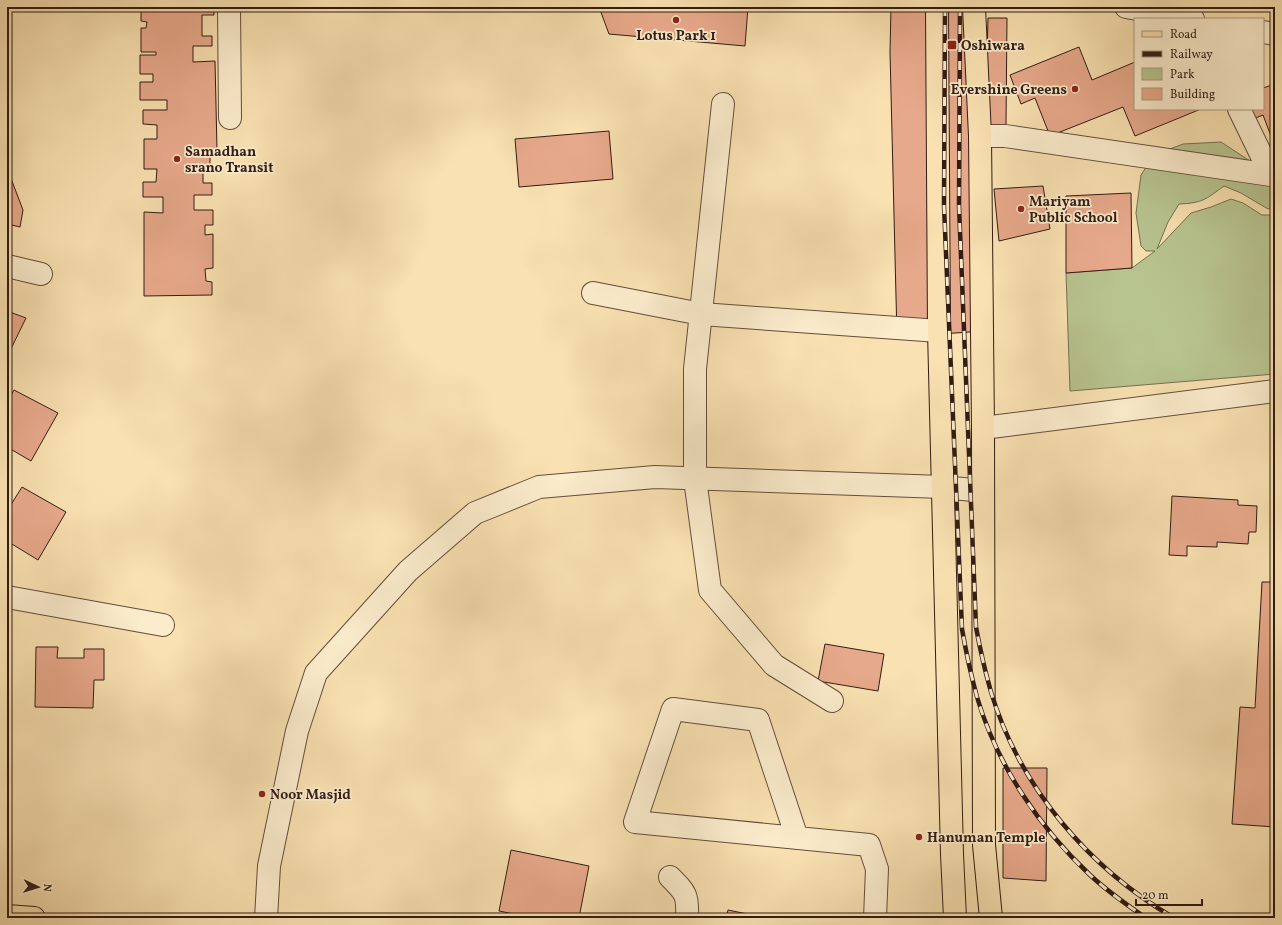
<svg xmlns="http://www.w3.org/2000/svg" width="1282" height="925" font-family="Vollkorn,serif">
	<rect width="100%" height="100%" fill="#f9e1b1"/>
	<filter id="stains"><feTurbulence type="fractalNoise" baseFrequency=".005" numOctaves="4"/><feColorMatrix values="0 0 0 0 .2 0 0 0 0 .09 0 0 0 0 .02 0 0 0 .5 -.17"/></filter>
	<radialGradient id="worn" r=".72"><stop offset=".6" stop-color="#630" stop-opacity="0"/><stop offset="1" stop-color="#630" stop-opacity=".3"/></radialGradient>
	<path fill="#b8c490" stroke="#757052" d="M1221,142L1250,161L1275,169V207L1268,209L1241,193L1224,186C1205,200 1202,203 1179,204L1168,222L1157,249L1191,213L1211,207L1231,199L1243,203L1262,215H1275V374L1070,391L1066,273L1132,268L1155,251H1146L1141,246L1136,213L1141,175L1154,155L1183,144Z"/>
	<g fill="#e7a98b" stroke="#321c14">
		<polygon points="141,7 214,7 214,15 202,15 202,36 212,36 212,46 193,46 193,62 215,61 217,150 210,150 210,168 203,168 203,183 212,183 212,195 194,195 194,210 213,210 213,225 205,225 205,235 213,234 213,268 205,269 206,281 212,282 212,295 144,296 144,212 163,213 163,197 143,197 143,182 156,182 157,169 144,169 144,139 157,139 157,125 143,124 143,110 167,110 167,100 140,100 140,82 153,82 153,74 140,74 140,55 156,55 156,52 141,52 141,28 146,28 147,22 141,21"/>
		<polygon points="599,7 748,7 745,46 609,34"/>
		<polygon points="891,7 979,7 984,331 897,337 890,52"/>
		<polygon points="988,18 1007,18 1006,125 985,130"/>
		<polygon points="1079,47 1092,80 1135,62 1135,109 1201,109 1135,136 1123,107 1050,136 1035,98 1021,104 1010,75"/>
		<polygon points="1275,84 1275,144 1274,144 1263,115 1253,119 1249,109 1263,109 1263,88"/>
		<polygon points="609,131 613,179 519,187 515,139"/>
		<polygon points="7,168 23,210 20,227 7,224"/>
		<polygon points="1043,186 1050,229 999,241 994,189"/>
		<polygon points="1131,193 1132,268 1066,273 1066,196"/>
		<polygon points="7,311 26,318 7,357"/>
		<polygon points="14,390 58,413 31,461 7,447 7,402"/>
		<polygon points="22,487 66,512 38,560 7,541 7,511"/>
		<polygon points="1172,496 1238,500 1238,505 1257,506 1256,532 1249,532 1248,544 1217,542 1217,547 1187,546 1187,556 1169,555"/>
		<polygon points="1262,582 1275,582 1275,827 1232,824 1240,707 1255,708"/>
		<polygon points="825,644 884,654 878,691 818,681"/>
		<polygon points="36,647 58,647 57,658 84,658 84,649 104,649 104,680 94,680 93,708 35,707"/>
		<polygon points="1003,768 1047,768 1046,881 1003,878"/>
		<polygon points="511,850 589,866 579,918 534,918 499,911"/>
		<polygon points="728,910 767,918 726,918"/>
	</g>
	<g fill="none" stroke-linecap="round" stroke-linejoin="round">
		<g stroke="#644d3b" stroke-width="24">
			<g id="minor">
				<polyline points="229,7 230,118"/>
				<polyline points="1126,7 1193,19"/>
				<polyline points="1263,32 1275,34"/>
				<polyline points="723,104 695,369 695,479 710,590 774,665 832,701"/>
				<polyline points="980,136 1005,136 1271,175 1239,109"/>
				<polyline points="7,266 41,274"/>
				<polyline points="593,293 701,314 939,331"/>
				<polyline points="983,428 1275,391"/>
				<polyline points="7,597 163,625"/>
				<polyline points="797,838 758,720 673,709 635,822 869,845 877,869 875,918"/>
				<path d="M670,877C686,893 688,895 687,918"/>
				<polyline points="266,918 269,866 297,731 316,673 408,571 475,513 539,487 655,477 943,487 983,491"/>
			</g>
		</g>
		<g stroke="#321c14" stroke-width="24">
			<g id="major">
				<polyline points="937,7 939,331 952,854 955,918"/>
				<polyline points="974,7 980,136 983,428 984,845 991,918"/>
				<polyline points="7,916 34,918"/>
			</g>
		</g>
		<use href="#minor" stroke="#fbeccc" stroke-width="22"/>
		<use href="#major" stroke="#f9e1b1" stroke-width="22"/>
		<g stroke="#321c14" stroke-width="4.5">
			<g id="rail">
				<path d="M945,7L944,206L962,629C966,652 971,675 977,697C997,765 1039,827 1090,875C1107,891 1127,905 1146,918"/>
				<path d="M960,7L959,206L976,627C980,649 985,671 991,692C1020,788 1089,868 1174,918"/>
			</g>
		</g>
		<use href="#rail" stroke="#fbeccc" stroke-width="3" stroke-dasharray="9" stroke-linecap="butt"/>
	</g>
	<g fill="#8f2418" stroke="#fbeccc" stroke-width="1.5">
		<circle cx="676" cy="20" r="4"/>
		<rect x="947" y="40" width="10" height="10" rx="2"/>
		<circle cx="1075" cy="89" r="4"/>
		<circle cx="177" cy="159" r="4"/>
		<circle cx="1021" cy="209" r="4"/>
		<circle cx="262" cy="794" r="4"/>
		<circle cx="919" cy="837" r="4"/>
	</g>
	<g text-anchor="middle" stroke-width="3.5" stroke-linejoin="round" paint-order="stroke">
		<g font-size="14" font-weight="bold" fill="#321c14" stroke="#fbeccc" text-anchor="start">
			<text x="676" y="40" text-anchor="middle">Lotus Park 1</text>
			<text x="961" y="50">Oshiwara</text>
			<text x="1067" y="94" text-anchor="end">Evershine Greens</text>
			<text x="185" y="156">Samadhan<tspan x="185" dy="16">srano Transit</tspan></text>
			<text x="1029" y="206">Mariyam<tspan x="1029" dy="16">Public School</tspan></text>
			<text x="270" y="799">Noor Masjid</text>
			<text x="927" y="842">Hanuman Temple</text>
		</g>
	</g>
	<rect width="1282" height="925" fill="none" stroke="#f9e1b1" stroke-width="24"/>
	<rect x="8" y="8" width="1266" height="909" fill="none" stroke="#321c14" stroke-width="2"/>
	<rect x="12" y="12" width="1258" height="901" fill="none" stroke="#321c14"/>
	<rect x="1134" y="18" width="130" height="92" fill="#fbeccc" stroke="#ab9982"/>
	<rect x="1142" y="31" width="20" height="6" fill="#f9e1b1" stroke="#ab9982"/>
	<text x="1170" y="38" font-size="12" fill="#321c14">Road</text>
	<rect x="1142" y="51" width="20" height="6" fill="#321c14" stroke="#ab9982"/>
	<text x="1170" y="58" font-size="12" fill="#321c14">Railway</text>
	<rect x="1142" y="68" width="20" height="12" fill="#b8c490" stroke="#ab9982"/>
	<text x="1170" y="78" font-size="12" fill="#321c14">Park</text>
	<rect x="1142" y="88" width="20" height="12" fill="#e7a98b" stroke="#ab9982"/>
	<text x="1170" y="98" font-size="12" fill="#321c14">Building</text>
	<g transform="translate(38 887) rotate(94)" stroke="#fbeccc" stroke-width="3" paint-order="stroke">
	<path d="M0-3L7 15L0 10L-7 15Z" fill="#321c14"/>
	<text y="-6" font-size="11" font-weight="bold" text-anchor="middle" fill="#321c14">N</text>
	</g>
	<path d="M1136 899v6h66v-6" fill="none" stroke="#321c14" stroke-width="2"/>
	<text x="1142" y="899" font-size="12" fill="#321c14" stroke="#fbeccc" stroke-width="3" paint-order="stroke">20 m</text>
	<rect width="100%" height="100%" filter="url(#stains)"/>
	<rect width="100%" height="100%" fill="url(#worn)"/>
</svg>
